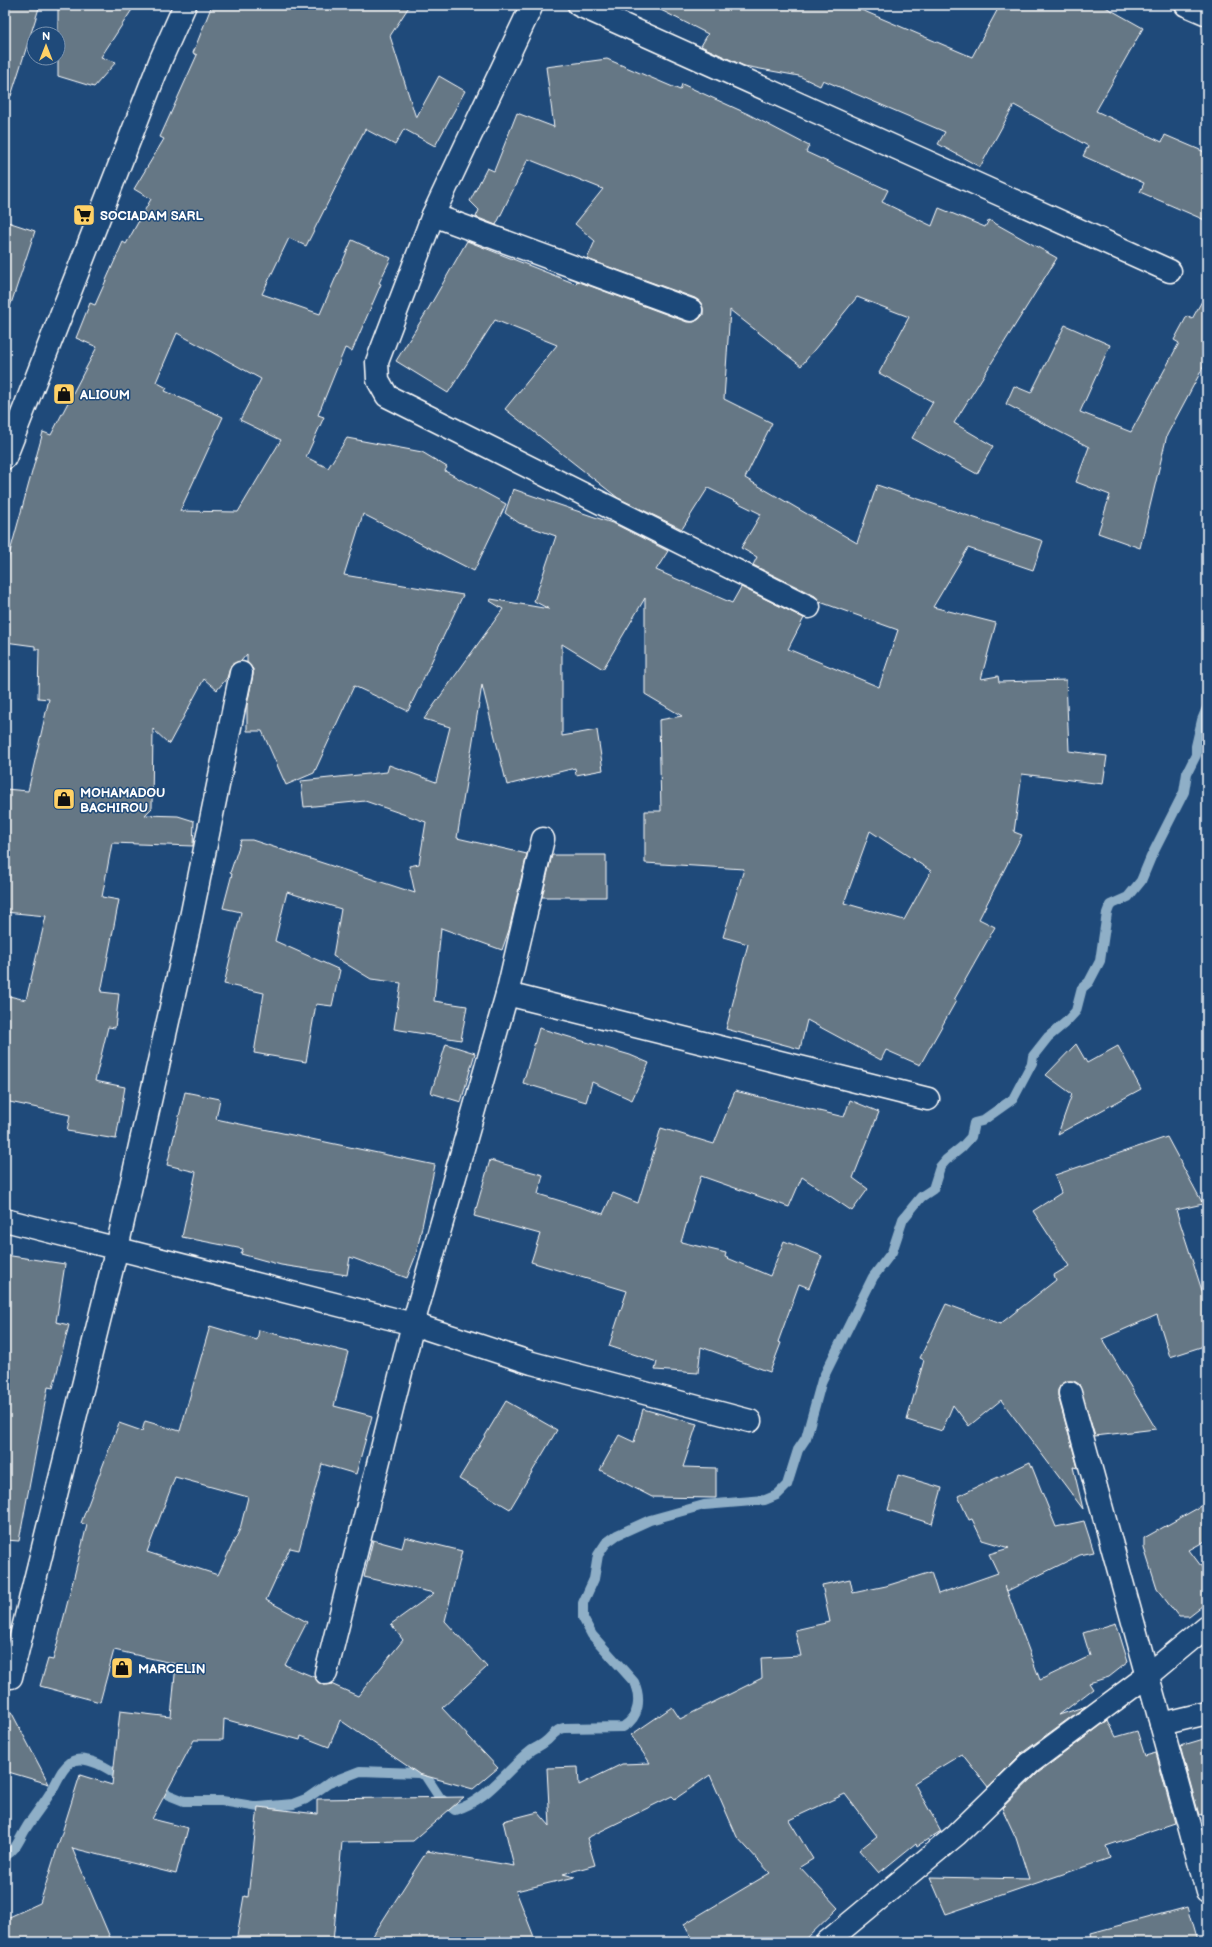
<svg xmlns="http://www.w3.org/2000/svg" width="1212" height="1947" font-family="'Balsamiq Sans',sans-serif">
	<rect width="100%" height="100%" fill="#1f4a7a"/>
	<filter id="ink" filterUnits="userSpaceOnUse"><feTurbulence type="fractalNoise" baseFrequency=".025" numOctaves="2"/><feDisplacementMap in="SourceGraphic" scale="8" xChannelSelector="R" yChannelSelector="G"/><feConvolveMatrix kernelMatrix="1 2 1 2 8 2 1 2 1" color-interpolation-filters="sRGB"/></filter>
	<g filter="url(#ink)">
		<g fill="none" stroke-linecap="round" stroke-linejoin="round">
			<g stroke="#8fafc7" stroke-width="10">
				<path d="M154,1789L184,1801H222L259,1807L293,1804L306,1799L329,1783L360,1771L418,1773L425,1775L440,1798L455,1810C487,1801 507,1769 532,1750C536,1747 541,1746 545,1742C552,1737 554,1730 564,1728L623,1727C640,1717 641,1698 634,1682L592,1635L583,1618V1603L594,1579L598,1555L606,1543L617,1535L650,1520L704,1505L765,1500L777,1495L787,1485L798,1450L806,1438L822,1380L873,1277L892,1252L903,1219L921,1197L933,1189L940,1167L946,1160L962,1147L971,1137L974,1123L982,1121L1013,1099L1032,1063L1033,1056L1048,1037L1066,1022L1076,1011L1082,988L1089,982L1100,961L1107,913L1110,905L1128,897L1141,881L1151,857L1184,792L1187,773L1196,755V746L1202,720L1207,708"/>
				<path d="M5,1856C16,1850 19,1840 25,1830C33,1816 44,1804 52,1790C58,1780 61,1769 71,1762C86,1753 112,1771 124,1779"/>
			</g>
		</g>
		<g fill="#657785" stroke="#fff" fill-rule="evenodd">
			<polygon points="5,5 40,5 11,96 5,95"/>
			<polygon points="58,5 135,5 101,57 116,62 94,87 58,76"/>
			<path d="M212,5H410L390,36L416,118L439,76L465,91L435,146L404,129L395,145L365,129L306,246L289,238L262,294L320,314L352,240L391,258L379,283L381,284L352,351L345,348L318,415L324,417L306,457L328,468L347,438L422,452L447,467L445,471L506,504L474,571L363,514L344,575L463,595L408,711L354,686L314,773L286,785L262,731H247V705L253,675V669L247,663V654L241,661L231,665L227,678L217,690L204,679L169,744L153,729L152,808L145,815L178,816L194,821L193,846L112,843L102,897L119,900L101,992L119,994L115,1028L108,1027L95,1081L125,1087L116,1139L67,1131L70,1115L5,1101V995L26,1000L46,916L5,912V789L28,791L49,699L38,698L39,649H35V646L5,642V570L43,432L51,435L97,347L76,338L90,303L95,305L123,242L126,244L151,199L134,189L164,139L160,137L197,55L193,53ZM177,333L261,379L240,420L281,440L238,512L180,511L223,417L165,391L167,388L156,382Z"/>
			<polygon points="651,5 850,5 972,57 1000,5 1102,5 1143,28 1096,111 1162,142 1165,135 1207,153 1207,221 1140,192 1144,183 1083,156 1088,146 1014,105 980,167 938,144 945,132 823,80 820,86 799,76 744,66 701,46 708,34"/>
			<path d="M607,59L680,90L682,84L748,114L809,146L806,152L888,190L882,202L932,226L939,208L985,227L989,220L1057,258L954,423L993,446L977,474L912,438L933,402L879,373L909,317L857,297L801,366L730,310L724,399L772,423L745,478L857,543L877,485L1043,541L1033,570L968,548L933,607L996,623L981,679L998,676L999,682L1066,680L1069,751L1107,756L1103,784L1022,774L1014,832L1022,835L979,919L995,927L954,1000L956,1001L920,1065L886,1050L881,1060L807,1020L800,1049L726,1029L748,944L723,937L744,869L645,863V811H661L659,720L682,716L645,694V598L603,669L562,644V736L597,730L603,770L576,775L575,768L507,785L482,685L457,838L527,854L509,930L502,950L441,928L434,1001L467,1006L461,1040L394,1029L401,983L371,979L333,956L341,909L287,892L275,941L340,970L332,1006L316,1004L306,1062L254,1053L264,993L224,984L241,912L223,908L232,874L230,873L241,840H252L415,893L409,866L419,864L426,822L365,801L304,807L301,781L387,772L389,765L436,782L450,727L424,719L503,609L490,601L491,599L549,609L534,601L556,536L519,523L505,513L513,489L615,524L668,551L656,570L732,603L741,587L804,618L788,649L879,687L898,630L820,602L815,596L753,565L757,557L741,548L761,514L708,488L682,529L618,498L505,409L557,345L495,320L448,393L396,361L427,311L467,241L576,284L577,281L687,322H694L699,319L703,315V308L700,302L695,298L587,259L595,241L575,224L603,189L528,159L496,225L476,217L479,210L470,201L487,168L494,171L517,113L554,127L546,67ZM870,831L931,871L904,920L844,903Z"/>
			<polygon points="5,221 35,231 10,307 5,306"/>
			<polygon points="1207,292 1207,360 1167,435 1140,548 1098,533 1110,495 1076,482 1089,447 1006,404 1014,386 1031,393 1065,325 1110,345 1080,412 1131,432 1179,343 1174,340 1187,316 1192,319"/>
			<polygon points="552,855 606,855 606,897 542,897"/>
			<polygon points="539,1028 630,1055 649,1063 632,1100 592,1082 586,1102 523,1083"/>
			<polygon points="446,1044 475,1053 461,1102 431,1093"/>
			<polygon points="1076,1044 1087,1063 1118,1046 1141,1089 1058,1134 1072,1094 1046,1075"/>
			<polygon points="735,1091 844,1117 850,1100 879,1112 853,1178 868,1189 852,1211 802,1177 789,1207 701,1176 681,1242 726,1253 725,1257 770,1276 784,1241 822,1256 809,1288 799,1284 778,1342 781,1343 770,1372 701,1347 698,1373 655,1370 657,1362 609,1346 627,1291 531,1262 540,1234 474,1216 490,1160 543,1175 538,1194 603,1214 613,1193 638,1203 661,1128 714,1144"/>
			<polygon points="185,1092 220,1099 216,1119 435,1165 416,1255 407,1278 350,1257 347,1275 281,1265 241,1254 243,1249 182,1237 196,1172 167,1165"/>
			<polygon points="1167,1137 1203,1204 1176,1210 1207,1306 1207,1345 1170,1357 1157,1315 1102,1339 1156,1429 1095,1436 1079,1384 1074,1381 1067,1381 1061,1385 1058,1390 1058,1396 1078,1468 1073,1467 1083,1509 1001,1400 969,1426 953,1405 942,1431 907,1420 924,1360 920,1358 946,1304 1000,1324 1056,1280 1054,1275 1069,1266 1033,1211 1061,1193 1055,1175"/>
			<polygon points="5,1255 65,1264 56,1322 69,1325 53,1388 48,1387 19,1541 5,1540"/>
			<path d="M210,1326L257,1340L259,1330L348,1352L334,1406L372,1416L356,1474L322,1464L299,1550L290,1548L266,1600L307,1622L285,1665L314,1677L323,1685L331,1684L358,1696L403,1640L391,1624L434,1593L364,1577L373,1540L402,1548L405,1537L462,1551L445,1621L487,1667L442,1708L498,1768L473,1789L419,1774L340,1720L329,1747L301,1736L300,1740L224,1719L223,1740H194L152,1819L188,1828L176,1874L72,1848L112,1942H5V1919L40,1903L80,1775L112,1785L120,1711L171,1717L176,1664L114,1650L100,1702L40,1686L48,1659L53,1660L87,1525L81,1523L119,1423L142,1431L145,1421L180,1431ZM175,1477L248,1497L240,1529L218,1575L147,1552Z"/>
			<polygon points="506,1401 557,1430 510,1509 459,1479"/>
			<polygon points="643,1409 697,1424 683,1467 716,1468 716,1498 652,1497 600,1470 619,1435 634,1442"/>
			<polygon points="1030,1462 1056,1527 1084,1521 1094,1552 1080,1555 1007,1591 1005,1586 1040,1680 1090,1656 1083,1633 1116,1623 1128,1662 1109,1677 1089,1683 1093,1689 1059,1715 1086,1706 1022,1753 988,1787 962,1754 914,1783 941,1831 917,1846 916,1843 879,1873 859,1850 877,1836 845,1794 789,1820 813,1859 800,1867 838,1908 803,1942 695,1942 684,1924 770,1873 737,1837 710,1775 675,1799 672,1796 587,1838 595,1865 563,1874 575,1877 516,1891 536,1942 369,1942 427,1851 514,1866 503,1821 538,1812 550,1826 547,1768 578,1767 579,1785 622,1764 650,1763 631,1735 672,1707 680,1719 762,1678 761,1658 801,1656 795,1630 830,1622 822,1585 850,1579 853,1593 886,1586 931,1572 938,1594 998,1573 989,1554 1009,1548 982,1540 972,1519 969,1520 958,1496"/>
			<polygon points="898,1475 942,1488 932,1524 888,1510"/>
			<polygon points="1207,1503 1207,1540 1189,1550 1207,1574 1207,1602 1189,1616 1178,1616 1157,1589 1144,1548 1144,1538"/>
			<polygon points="5,1700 49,1784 5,1771"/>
			<polygon points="1108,1720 1116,1737 1137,1731 1145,1756 1156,1753 1175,1823 1106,1846 1110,1858 946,1914 930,1877 1029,1879 1016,1838 1002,1808 1038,1773"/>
			<polygon points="1207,1738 1207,1813 1199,1815 1180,1746"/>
			<polygon points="464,1797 413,1841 342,1842 333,1942 236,1942 244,1896 248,1897 258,1807 317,1814 317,1799"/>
			<polygon points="1187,1907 1197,1942 1092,1942 1091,1933"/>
		</g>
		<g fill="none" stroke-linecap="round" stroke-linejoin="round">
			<g stroke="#fff" stroke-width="25">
				<g id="minor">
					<polyline points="532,5 433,215 377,362 378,380 387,396 809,607"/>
					<polyline points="579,5 1170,271"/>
					<polyline points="1186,5 1207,14"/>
					<polyline points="433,215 691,310"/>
					<polyline points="507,994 928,1099"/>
					<polyline points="5,1220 413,1324 532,1363 750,1421"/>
					<polyline points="1070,1393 1207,1891"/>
					<polyline points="326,1673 413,1324 507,994 543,839"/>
					<polyline points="11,1677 117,1248 188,932 241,673"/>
					<polyline points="1161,1724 1207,1713"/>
					<polyline points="827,1942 956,1835 1030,1763 1147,1676 1207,1626"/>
				</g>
			</g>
			<g stroke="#fff" stroke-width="25">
				<polyline id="tertiary" points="5,458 161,59 185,5"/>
			</g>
			<use href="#minor" stroke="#1f4a7a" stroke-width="22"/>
			<use href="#tertiary" stroke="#1f4a7a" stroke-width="22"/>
		</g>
	</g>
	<defs>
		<g id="supermarket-square" transform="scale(1.15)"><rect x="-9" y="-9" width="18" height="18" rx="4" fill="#ffd166" stroke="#1f4a7a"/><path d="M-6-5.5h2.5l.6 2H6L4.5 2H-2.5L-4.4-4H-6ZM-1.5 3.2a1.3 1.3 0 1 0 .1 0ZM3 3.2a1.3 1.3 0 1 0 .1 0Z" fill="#111"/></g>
		<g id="shop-square" transform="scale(1.15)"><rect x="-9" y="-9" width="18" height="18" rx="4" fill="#ffd166" stroke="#1f4a7a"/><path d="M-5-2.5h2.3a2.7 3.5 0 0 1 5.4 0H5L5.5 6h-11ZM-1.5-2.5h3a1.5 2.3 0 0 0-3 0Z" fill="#111"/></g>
	</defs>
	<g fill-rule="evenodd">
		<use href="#supermarket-square" x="84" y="215"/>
		<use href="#shop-square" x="64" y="394"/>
		<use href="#shop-square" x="64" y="799"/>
		<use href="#shop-square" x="122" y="1668"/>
	</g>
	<g text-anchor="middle" stroke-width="3" stroke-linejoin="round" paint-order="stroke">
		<g font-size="13" font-weight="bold" fill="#fff" stroke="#1f4a7a" text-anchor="start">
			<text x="100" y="220">SOCIADAM SARL</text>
			<text x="80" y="399">ALIOUM</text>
			<text x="80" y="797">MOHAMADOU<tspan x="80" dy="15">BACHIROU</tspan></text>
			<text x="138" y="1673">MARCELIN</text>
		</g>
	</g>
	<rect width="1212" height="1947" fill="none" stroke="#1f4a7a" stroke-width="20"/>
	<rect x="10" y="10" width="1192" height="1927" fill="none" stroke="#fff" stroke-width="1.5" filter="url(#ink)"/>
	<g transform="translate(46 46)"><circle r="19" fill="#1f4a7a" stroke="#7992af"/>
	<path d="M0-3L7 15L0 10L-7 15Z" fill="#ffd166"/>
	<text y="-6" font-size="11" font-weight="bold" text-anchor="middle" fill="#ffffff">N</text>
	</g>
</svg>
